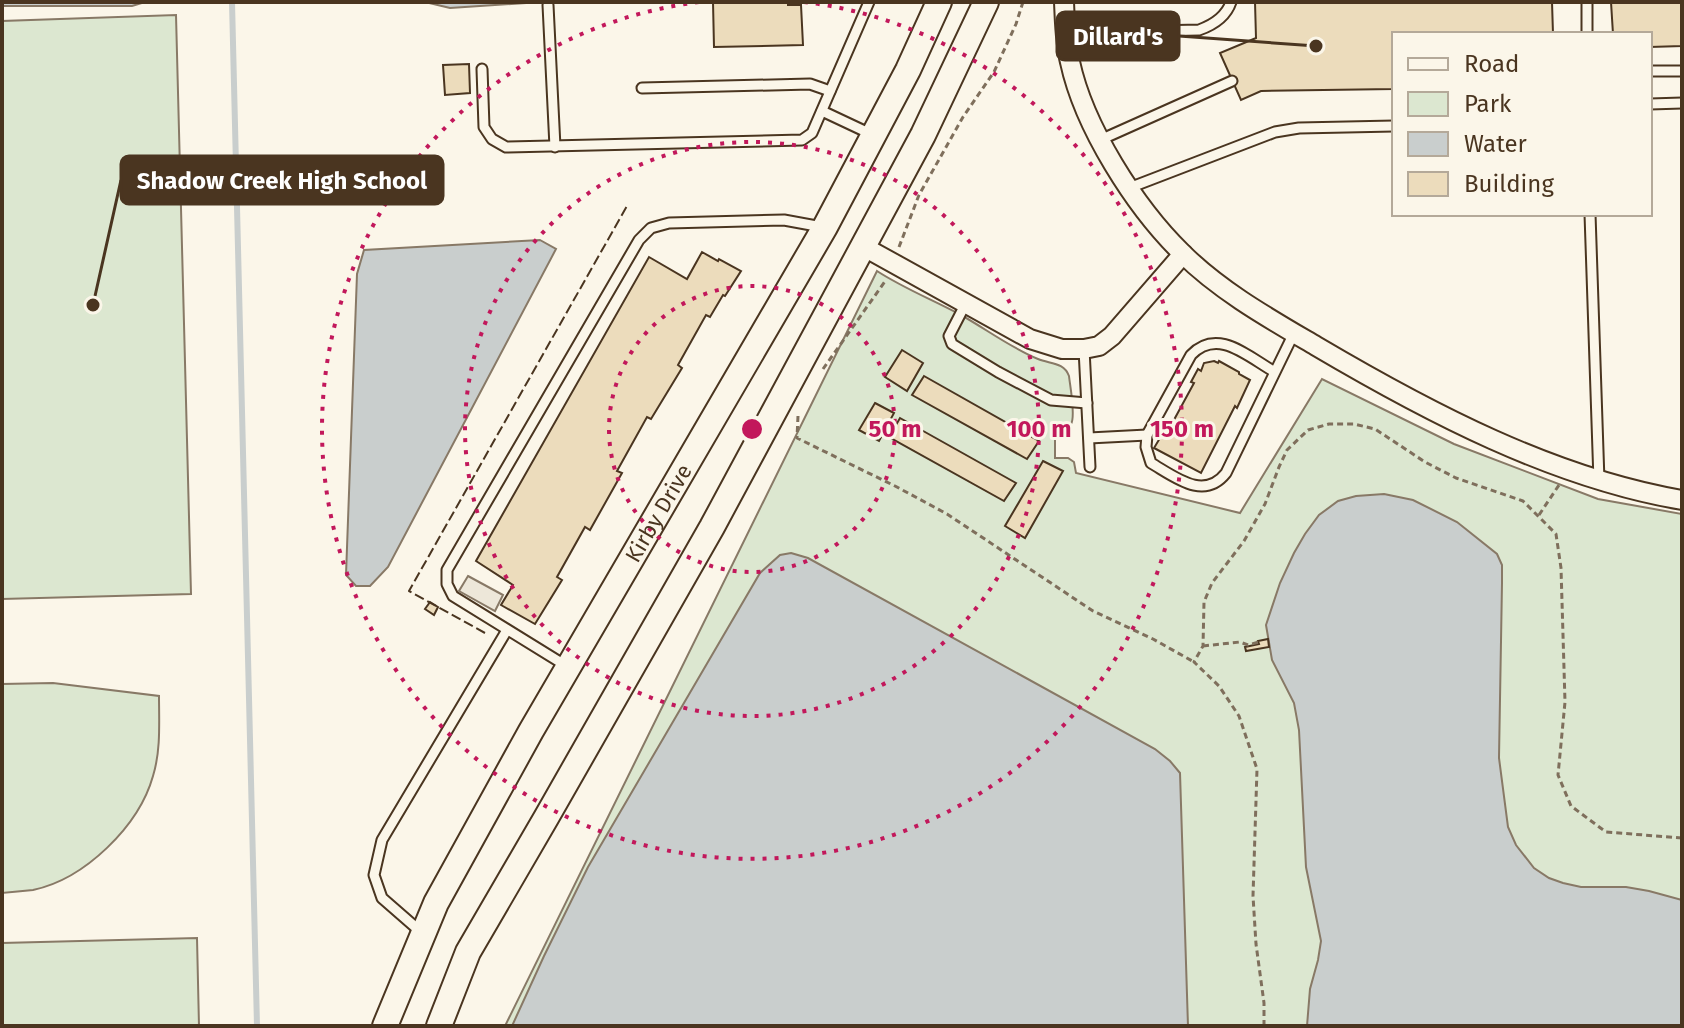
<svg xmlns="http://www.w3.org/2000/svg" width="1684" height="1028" font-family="'Fira Sans',sans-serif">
	<rect width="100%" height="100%" fill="#fbf6e9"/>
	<g fill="#dce7d0" stroke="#887966" stroke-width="2">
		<polygon points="176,15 191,594 2,599 2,21"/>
		<path d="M877,271C903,288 933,300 961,315C986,329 1011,348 1038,359C1050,364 1064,362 1069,376C1070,386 1076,416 1071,424C1067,431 1059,432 1053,432V437L1055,438V458H1068L1074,462L1076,473L1240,513L1322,379L1454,444L1598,499L1682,514V1026H505Z"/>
		<path d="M53,683L159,696C159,722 161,750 153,776C139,826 85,879 33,890C23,891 12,892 2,893V684Z"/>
		<polygon points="197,938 199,1026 2,1026 2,943"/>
	</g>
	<polygon fill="#ede7d9" stroke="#887966" stroke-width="2" points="468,576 503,595 495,611 459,591"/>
	<g fill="#c9cecd" stroke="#887966" stroke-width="2">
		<polygon points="2,2 145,2 132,6 2,6"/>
		<polygon points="425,2 541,2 450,8"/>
		<polygon points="540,240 556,249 388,567 370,586 356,586 346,575 357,274 364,250"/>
		<polygon points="1384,494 1413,500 1457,522 1497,554 1502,565 1502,583 1499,758 1508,827 1516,845 1534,868 1549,878 1563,883 1581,887 1626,887 1649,891 1682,900 1682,1026 1307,1026 1310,989 1318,960 1321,941 1306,867 1299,730 1294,703 1272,660 1266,625 1280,583 1294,553 1305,534 1319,515 1338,501 1356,496"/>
		<polygon points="791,553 808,558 1155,749 1170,761 1180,773 1188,1026 512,1026 544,956 588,867 760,573 780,555"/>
	</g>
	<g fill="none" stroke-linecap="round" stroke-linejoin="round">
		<polyline stroke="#c9cecd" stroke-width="6" points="232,2 257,1026"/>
	</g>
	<g fill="#ecdcbc" stroke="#4a3520" stroke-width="2">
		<polygon points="713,2 788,2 788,5 801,5 803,45 714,47"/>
		<polygon points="1255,2 1552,2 1553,34 1394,34 1394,89 1261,91 1241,100 1220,53 1256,38"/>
		<polygon points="1611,2 1682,2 1682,46 1650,47 1650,34 1613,34"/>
		<polygon points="469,64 470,93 445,95 443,65"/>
		<polygon points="702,252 718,261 719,259 741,271 725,296 723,295 710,317 706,315 678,365 682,368 651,419 647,417 617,471 622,473 590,530 585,527 557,577 562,580 535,624 501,605 513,585 476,561 649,257 687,279"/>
		<polygon points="902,350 923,363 907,391 885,377"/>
		<polygon points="1214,361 1218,363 1219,361 1239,372 1239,374 1250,380 1237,408 1235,406 1201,473 1154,448 1166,428 1169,429 1194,383 1191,382 1198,369 1201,371 1204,363"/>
		<polygon points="924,376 1039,441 1027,459 912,395"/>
		<polygon points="875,403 894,413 879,441 859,430"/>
		<polygon points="900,418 1016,483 1004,501 889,437"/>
		<polygon points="1043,461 1063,471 1025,538 1005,526"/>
		<polygon points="430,602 438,607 434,615 425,609"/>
		<polygon points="1268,639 1269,647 1246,651 1245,647 1259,644 1258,641"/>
	</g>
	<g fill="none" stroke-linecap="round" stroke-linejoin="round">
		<g stroke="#4a3520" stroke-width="13">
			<g id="lane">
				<polyline points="1587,2 1587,34"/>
				<polyline points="548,5 555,147"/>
				<path d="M1065,33L1199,30C1213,25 1226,17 1231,2"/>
				<polyline points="482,69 484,127 492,139 506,147 802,140 812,133 869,2"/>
				<polyline points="1650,71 1682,71"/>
				<polyline points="642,88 810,84 830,91"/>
				<polyline points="1650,104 1682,103"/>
				<polyline points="822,111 873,135"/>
				<polyline points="1100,140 1232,81"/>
				<polyline points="1129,188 1275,132 1299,128 1394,126"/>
				<polyline points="1590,214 1599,481"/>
				<polyline points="966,303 949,336 952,344 998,372 1051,400 1087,403"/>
				<polyline points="1084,349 1090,467"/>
				<path d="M1275,372C1248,357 1218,327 1191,355L1147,435L1146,447L1151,463C1175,477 1204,501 1226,473L1294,333"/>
				<polyline points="1089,438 1147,435"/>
				<polyline points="568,667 453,596 447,584 447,570 639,240 651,228 669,223 784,220 822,227"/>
				<polyline points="421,932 382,898 374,875 382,840 507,630"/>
			</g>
		</g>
		<g stroke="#4a3520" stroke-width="22">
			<g id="street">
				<path d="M1064,2C1065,22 1065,42 1070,62C1084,127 1135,207 1182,253C1220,291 1270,319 1316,346C1428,412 1553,478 1682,500"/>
				<polyline points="864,247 1030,339 1062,349 1084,349 1099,346 1112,336 1183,254"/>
			</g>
		</g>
		<g stroke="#4a3520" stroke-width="28">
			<g id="secondary">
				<path id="s1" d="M385,1026L436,903L531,731L825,227L908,70L939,2"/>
				<polyline points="439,1026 468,952 546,818 712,527 923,135 986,2"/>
			</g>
		</g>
		<g stroke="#7f6f5c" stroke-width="3" stroke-dasharray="6 4" stroke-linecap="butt">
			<polyline points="899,247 919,195 963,117 994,72 1016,24 1023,2"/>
			<polyline points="823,369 886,280"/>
			<polyline points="798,416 797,438 895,486 947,514 1093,611 1153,639 1194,662"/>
			<polyline points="1539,515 1559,485"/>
			<polyline points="1203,646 1240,642 1248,645 1259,642"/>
			<polyline points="1264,1026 1264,1003 1256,944 1253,896 1257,769 1239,716 1219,686 1194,662 1203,646 1204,602 1212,583 1244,541 1265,504 1279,467 1287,450 1308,430 1329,424 1354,424 1375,429 1425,462 1456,478 1523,501 1556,534 1561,568 1565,702 1558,775 1571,806 1606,832 1682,838"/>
		</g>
		<use href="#lane" stroke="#fbf6e9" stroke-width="9"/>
		<use href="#street" stroke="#fbf6e9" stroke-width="18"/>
		<use href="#secondary" stroke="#fbf6e9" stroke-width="24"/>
		<polyline stroke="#4a3520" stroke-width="2" stroke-dasharray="10 4" stroke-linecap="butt" points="485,633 409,591 627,206"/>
	</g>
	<g fill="none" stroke="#c2185b" stroke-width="4" stroke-dasharray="4 8">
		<circle cx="752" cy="429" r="143"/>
		<circle cx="752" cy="429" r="287"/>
		<path d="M804 2A430 430 0 1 1 700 2"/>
	</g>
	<g text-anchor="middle" stroke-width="6" stroke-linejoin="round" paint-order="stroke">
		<g font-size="22" fill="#4a3520" stroke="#fbf6e9">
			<text dy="8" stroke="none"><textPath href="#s1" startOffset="582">Kirby Drive</textPath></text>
		</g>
	</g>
	<circle cx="752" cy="429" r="12" fill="#c2185b" stroke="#fbf6e9" stroke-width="4"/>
	<g font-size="24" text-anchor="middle" font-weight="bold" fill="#c2185b" stroke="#fbf6e9" stroke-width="6" stroke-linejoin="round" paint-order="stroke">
		<text x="895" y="437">50 m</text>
		<text x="1039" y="437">100 m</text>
		<text x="1182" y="437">150 m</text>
	</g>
	<path fill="none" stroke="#4a3520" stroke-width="3" d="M1316 46L1179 36M93 305L121 180"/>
	<g fill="#4a3520" stroke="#fbf6e9" stroke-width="3">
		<circle cx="1316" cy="46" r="8"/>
		<circle cx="93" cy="305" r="8"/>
	</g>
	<g fill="#4a3520" stroke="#4a3520" stroke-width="3">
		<rect x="1057" y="12" width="122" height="48" rx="8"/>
		<rect x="121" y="156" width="322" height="48" rx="8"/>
	</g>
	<g font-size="24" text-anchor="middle" font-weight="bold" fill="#fff">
		<text x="1118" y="45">Dillard's</text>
		<text x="282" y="189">Shadow Creek High School</text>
	</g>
	<rect width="1684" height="1028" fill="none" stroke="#4a3520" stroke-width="8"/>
	<rect x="1392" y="32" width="260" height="184" fill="#fbf6e9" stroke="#b4a999" stroke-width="2"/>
	<rect x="1408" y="58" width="40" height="12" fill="#fbf6e9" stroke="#b4a999" stroke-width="2"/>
	<text x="1464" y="72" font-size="24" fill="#4a3520">Road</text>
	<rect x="1408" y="92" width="40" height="24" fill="#dce7d0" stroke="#b4a999" stroke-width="2"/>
	<text x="1464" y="112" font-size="24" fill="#4a3520">Park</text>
	<rect x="1408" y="132" width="40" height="24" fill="#c9cecd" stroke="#b4a999" stroke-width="2"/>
	<text x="1464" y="152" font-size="24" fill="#4a3520">Water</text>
	<rect x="1408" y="172" width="40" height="24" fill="#ecdcbc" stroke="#b4a999" stroke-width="2"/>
	<text x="1464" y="192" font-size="24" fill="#4a3520">Building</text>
</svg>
